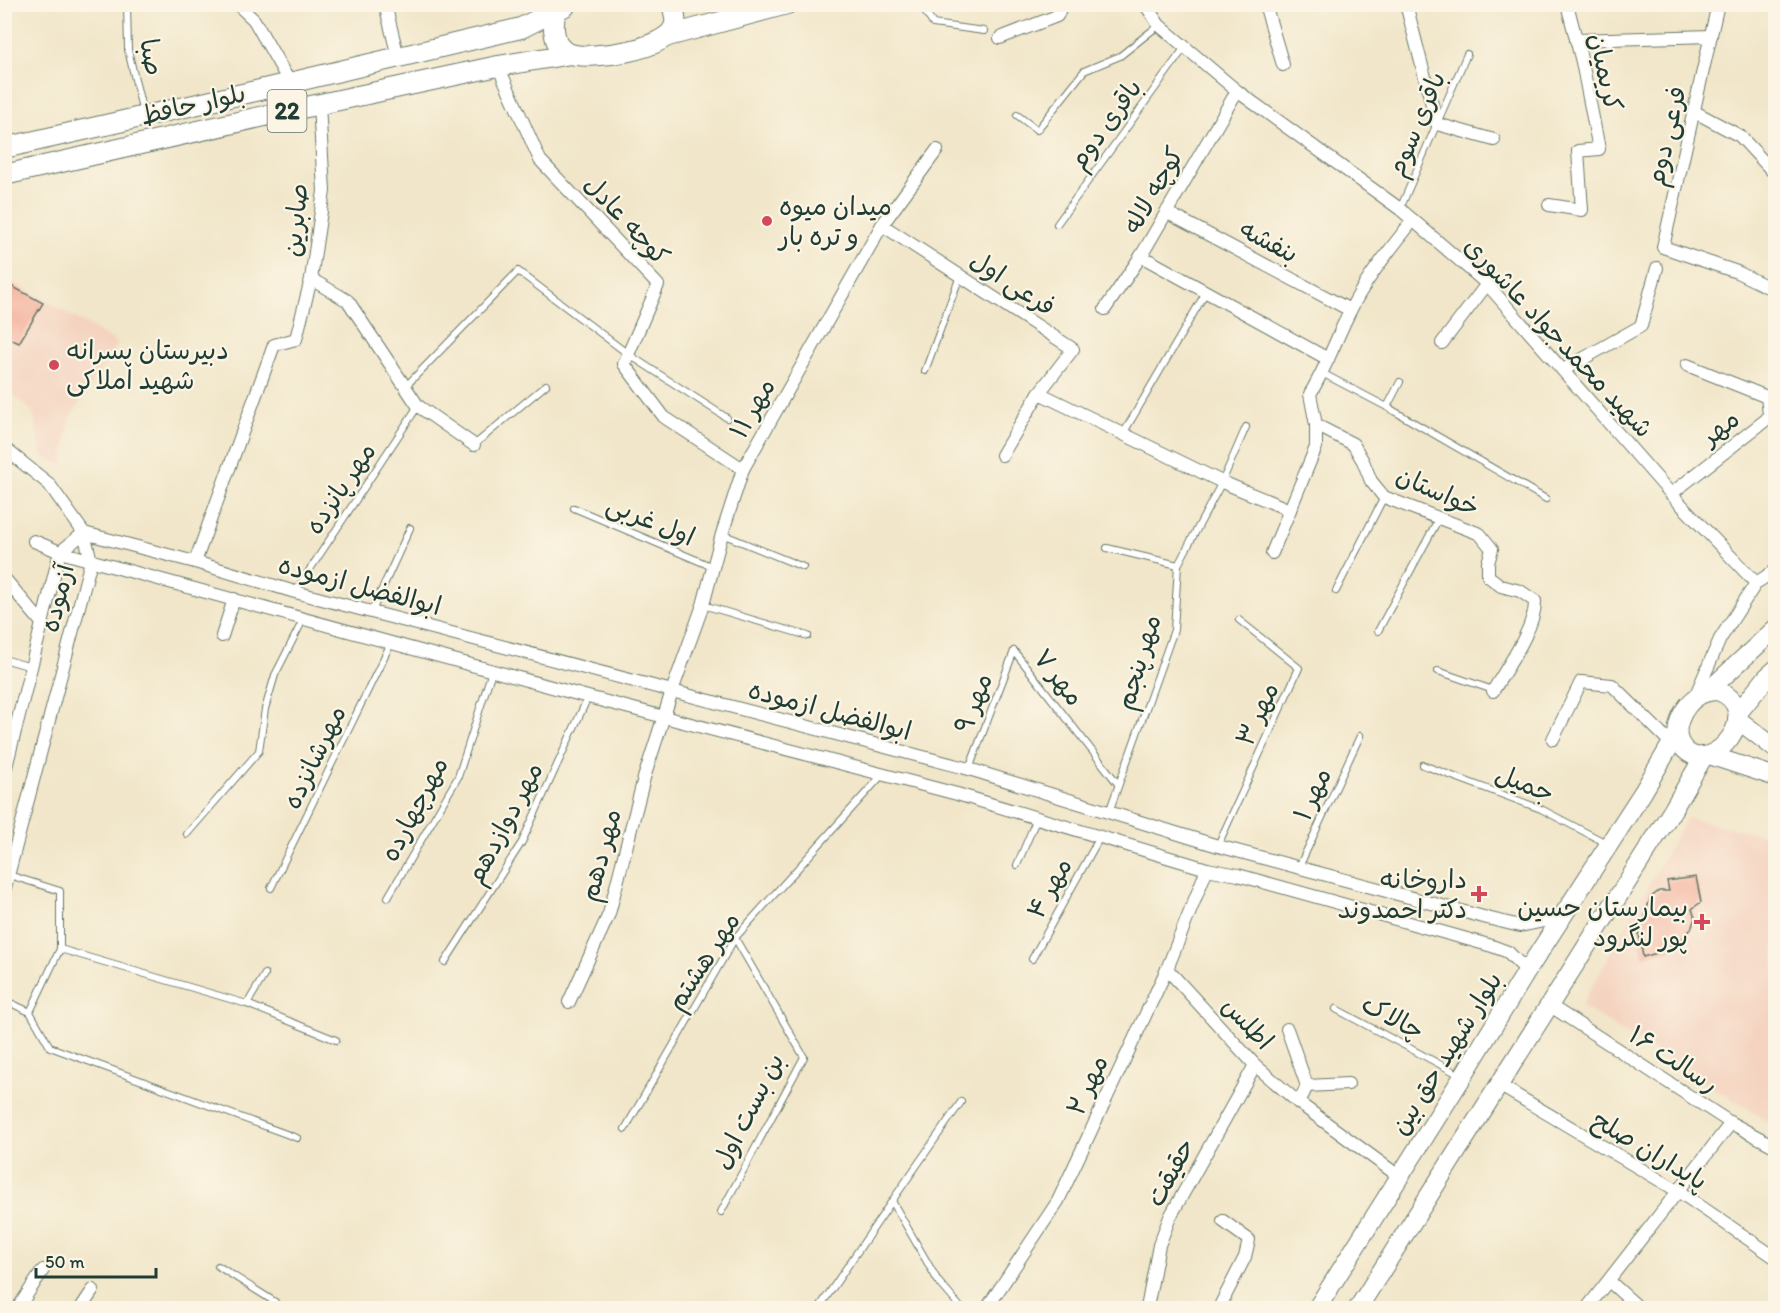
<svg xmlns="http://www.w3.org/2000/svg" width="1780" height="1313" font-family="Itim,'Playpen Sans Arabic',sans-serif">
	<rect width="100%" height="100%" fill="#fcf5e5"/>
	<filter id="ink" filterUnits="userSpaceOnUse"><feTurbulence type="fractalNoise" baseFrequency=".0167" numOctaves="2"/><feDisplacementMap in="SourceGraphic" scale="12" xChannelSelector="R" yChannelSelector="G"/><feConvolveMatrix kernelMatrix="1 2 1 2 8 2 1 2 1" color-interpolation-filters="sRGB"/></filter>
	<filter id="wash" filterUnits="userSpaceOnUse"><feTurbulence type="fractalNoise" baseFrequency=".008" numOctaves="4" result="noise"/><feDisplacementMap in="SourceGraphic" scale="24" xChannelSelector="R" yChannelSelector="G"/><feGaussianBlur stdDeviation="1.35" result="paint"/><feColorMatrix in="noise" values="0 0 0 0 0 0 0 0 0 0 0 0 0 0 0 0 0 1.4 0 .05"/><feComposite in="paint" operator="in"/></filter>
	<g filter="url(#wash)">
		<rect width="100%" height="100%" fill="#f1e6c9"/>
		<g fill="#f4d3c0">
			<polygon points="5,277 118,343 69,420 63,466 42,456 33,412 5,387"/>
			<polygon points="1686,818 1775,837 1775,1126 1581,1006"/>
		</g>
		<g id="blocks">
			<g fill="#f2a48f">
				<polygon points="4,282 43,303 19,343 4,336"/>
				<polygon points="1696,877 1701,902 1692,909 1695,918 1691,929 1683,938 1671,941 1671,949 1643,957 1638,928 1643,924 1650,898 1659,891 1669,891 1667,881"/>
			</g>
		</g>
	</g>
	<g filter="url(#ink)">
		<use href="#blocks" fill-opacity="0" stroke="#687868" stroke-width="1.5"/>
		<g fill="none" stroke-linecap="round" stroke-linejoin="round">
			<g stroke="#687868" stroke-width="8">
				<g id="lane">
					<polyline points="127,4 128,50 143,113"/>
					<polyline points="920,4 933,24 984,31"/>
					<polyline points="1017,115 1037,130 1084,71 1120,56 1159,25"/>
					<polyline points="1400,209 1467,54"/>
					<polyline points="1057,224 1185,47"/>
					<polyline points="925,371 960,276"/>
					<polyline points="1322,373 1387,407 1546,499"/>
					<polyline points="405,387 518,271 628,354 727,418"/>
					<polyline points="1387,407 1400,382"/>
					<polyline points="1123,434 1206,292"/>
					<polyline points="474,445 546,385"/>
					<polyline points="574,508 713,567"/>
					<polyline points="722,534 803,567"/>
					<polyline points="1107,548 1178,565"/>
					<polyline points="1336,591 1384,497"/>
					<polyline points="295,592 418,406"/>
					<polyline points="703,605 808,636"/>
					<polyline points="372,611 410,528"/>
					<polyline points="1378,631 1439,518"/>
					<polyline points="1014,651 1118,784"/>
					<polyline points="4,659 31,667"/>
					<polyline points="1438,671 1493,690"/>
					<polyline points="1423,765 1541,809 1606,843"/>
					<polyline points="969,769 1014,651"/>
					<polyline points="1109,812 1174,630 1178,565 1222,482 1246,427"/>
					<polyline points="187,834 259,751 265,709 275,675 303,620"/>
					<polyline points="1218,845 1299,668 1239,620"/>
					<polyline points="1017,865 1037,818"/>
					<polyline points="1299,867 1360,736"/>
					<polyline points="271,888 391,643"/>
					<polyline points="388,897 458,777 492,671"/>
					<polyline points="60,949 247,1004 336,1040"/>
					<polyline points="1032,959 1100,837"/>
					<polyline points="445,962 522,842 588,697"/>
					<polyline points="4,1000 30,1012 60,949 60,891 9,875"/>
					<polyline points="247,1004 265,974"/>
					<polyline points="1336,1009 1460,1075"/>
					<polyline points="30,1012 50,1047 297,1138"/>
					<polyline points="625,1129 735,938 882,775"/>
					<polyline points="892,1201 961,1102"/>
					<polyline points="721,1212 804,1057 735,938"/>
					<polyline points="218,1266 275,1302 271,1308"/>
					<polyline points="819,1308 892,1201 938,1281 961,1308"/>
				</g>
			</g>
			<g stroke="#687868" stroke-width="14">
				<g id="street">
					<polyline points="237,4 254,20 290,83"/>
					<polyline points="385,4 398,57"/>
					<polyline points="1145,4 1159,25 1237,91 1400,209 1487,284 1671,494 1756,583"/>
					<polyline points="1265,4 1283,65"/>
					<polyline points="1406,4 1437,124 1494,140"/>
					<polyline points="1718,4 1663,247 1737,272 1776,291"/>
					<polyline points="1000,38 1057,16 1062,4"/>
					<polyline points="1576,40 1711,36"/>
					<polyline points="498,66 540,160 658,285 624,364 664,417 743,469"/>
					<polyline points="1695,112 1740,136 1776,175"/>
					<polyline points="1549,205 1582,210 1578,151 1599,149 1582,62 1567,4"/>
					<polyline points="1166,212 1350,310"/>
					<polyline points="882,225 1073,349 1039,393"/>
					<polyline points="1141,256 1328,359"/>
					<polyline points="311,279 348,301 418,406 474,445"/>
					<polyline points="1105,309 1141,256 1237,91"/>
					<polyline points="1442,343 1487,284"/>
					<polyline points="1563,370 1641,326 1657,268"/>
					<path d="M1316,425L1353,444L1363,461L1371,481L1384,497L1480,534L1492,549L1488,563V576L1501,586L1520,591L1535,601C1536,627 1507,667 1493,691"/>
					<polyline points="4,448 49,484 84,533 91,561 4,891"/>
					<polyline points="1002,455 1039,393 1222,482 1290,510"/>
					<polyline points="1671,494 1767,419 1769,414 1767,397 1687,365"/>
					<polyline points="84,533 195,562 295,592 969,769 1218,846 1491,919 1520,926 1563,917"/>
					<polyline points="34,541 60,552 588,697 957,794 1207,869 1238,875 1492,946 1508,952 1527,971"/>
					<path d="M1272,553L1316,447V425L1310,394C1326,368 1336,339 1350,311C1366,278 1391,249 1413,220"/>
					<polyline points="195,562 274,345 296,339 311,279 324,191 319,104"/>
					<polyline points="4,578 42,623"/>
					<polyline points="222,636 234,599"/>
					<polyline points="1694,699 1720,639 1756,583 1776,570"/>
					<polyline points="1553,739 1581,682 1612,685 1671,743"/>
					<polyline points="4,775 60,552 84,533"/>
					<polyline points="1167,969 1255,1065 1299,1103 1400,1177"/>
					<polyline points="569,1002 609,914 644,778 672,691 703,605 722,534 743,469 882,225 937,150"/>
					<polyline points="1549,1005 1731,1123 1776,1147"/>
					<polyline points="1287,1029 1307,1086 1299,1103"/>
					<polyline points="1499,1085 1678,1191 1776,1258"/>
					<polyline points="1307,1086 1348,1084"/>
					<polyline points="1609,1281 1639,1308"/>
					<polyline points="18,1308 43,1270"/>
					<polyline points="81,1308 93,1290"/>
					<polyline points="987,1308 1058,1201 1167,969 1207,869"/>
					<polyline points="1147,1308 1159,1245 1170,1217 1255,1065"/>
					<polyline points="1219,1308 1245,1257 1249,1240 1223,1221"/>
					<polyline points="1587,1308 1731,1123"/>
				</g>
			</g>
			<g stroke="#687868" stroke-width="20">
				<g id="secondary">
					<path d="M1718,691C1767,710 1712,777 1685,750C1668,733 1683,705 1700,695C1706,692 1711,691 1718,691Z"/>
					<polyline points="1707,692 1776,628"/>
					<polyline points="1738,713 1767,677 1776,669"/>
					<polyline points="1737,719 1776,749"/>
					<polyline points="1709,755 1776,777"/>
					<polyline points="1317,1308 1463,1076 1527,971 1643,792 1677,734"/>
					<polyline points="1358,1308 1672,811 1704,756"/>
				</g>
			</g>
			<g stroke="#687868" stroke-width="22">
				<g id="primary">
					<path d="M565,6L557,10C551,24 553,49 570,54C592,60 665,50 674,27C677,20 674,12 672,4"/>
					<polyline points="668,36 787,4"/>
					<polyline points="4,148 260,90 521,28 557,10"/>
					<polyline points="4,175 269,115 498,66 571,54"/>
				</g>
			</g>
			<use href="#lane" stroke="#fff" stroke-width="6"/>
			<use href="#street" stroke="#fff" stroke-width="12"/>
			<use href="#secondary" stroke="#fff" stroke-width="18"/>
			<use href="#primary" stroke="#fff" stroke-width="20"/>
		</g>
	</g>
	<g fill="#d1495b" stroke="#fcf5e5" stroke-width="2">
		<circle cx="767" cy="221" r="6"/>
		<circle cx="54" cy="365" r="6"/>
		<path d="M1476 885h6v6h6v6h-6v6h-6v-6h-6v-6h6z"/>
		<path d="M1699 913h6v6h6v6h-6v6h-6v-6h-6v-6h6z"/>
	</g>
	<g text-anchor="middle" stroke-width="4.5" stroke-linejoin="round" paint-order="stroke">
		<rect fill="#fcf5e5" stroke="#617469" stroke-width="1.5" x="267.5" y="90" width="39" height="42" rx="4.5"/>
		<g font-size="24" font-weight="bold" fill="#1f3d34">
			<text x="287" y="119">22</text>
		</g>
		<g font-size="26" fill="#1f3d34" stroke="#fcf5e5">
			<text transform="translate(152 57) rotate(80)" y="9">صبا</text>
			<text transform="translate(1606 72) rotate(78)" y="9">کریمیان</text>
			<text transform="translate(193 104) rotate(-13)" y="9">بلوار حافظ</text>
			<text transform="translate(1105 124) rotate(-54)" y="9">باقری دوم</text>
			<text transform="translate(1416 124) rotate(-67)" y="9">باقری سوم</text>
			<text transform="translate(1666 136) rotate(-77)" y="9">فرعی دوم</text>
			<text transform="translate(1153 190) rotate(-60)" y="9">کوچه لاله</text>
			<text transform="translate(295 220) rotate(-84)" y="9">صابرین</text>
			<text transform="translate(627 220) rotate(47)" y="9">کوچه عادل</text>
			<text transform="translate(1269 241) rotate(28)" y="9">بنفشه</text>
			<text transform="translate(1013 283) rotate(33)" y="9">فرعی اول</text>
			<text transform="translate(1559 337) rotate(47)" y="9">شهید محمدجواد عاشوری</text>
			<text transform="translate(752 408) rotate(-60)" y="9">مهر ۱۱</text>
			<text transform="translate(1720 427) rotate(-38)" y="9">مهر</text>
			<text transform="translate(340 488) rotate(-56)" y="9">مهر پانزده</text>
			<text transform="translate(1438 491) rotate(24)" y="9">خواستان</text>
			<text transform="translate(651 520) rotate(23)" y="9">اول غربی</text>
			<text transform="translate(360 585) rotate(15)" y="9">ابوالفضل ازموده</text>
			<text transform="translate(57 598) rotate(-76)" y="9">آزموده</text>
			<text transform="translate(1138 662) rotate(-73)" y="9">مهر پنجم</text>
			<text transform="translate(1059 677) rotate(52)" y="9">مهر ۷</text>
			<text transform="translate(973 703) rotate(-69)" y="9">مهر ۹</text>
			<text transform="translate(830 710) rotate(15)" y="9">ابوالفضل ازموده</text>
			<text transform="translate(1257 714) rotate(-65)" y="9">مهر ۳</text>
			<text transform="translate(314 757) rotate(-64)" y="9">مهرشانزده</text>
			<text transform="translate(1525 783) rotate(22)" y="9">جمیل</text>
			<text transform="translate(1312 794) rotate(-65)" y="9">مهر ۱</text>
			<text transform="translate(414 809) rotate(-62)" y="9">مهرچهارده</text>
			<text transform="translate(504 823) rotate(-62)" y="9">مهر دوازدهم</text>
			<text transform="translate(600 855) rotate(-75)" y="9">مهر دهم</text>
			<text transform="translate(1049 888) rotate(-61)" y="9">مهر ۴</text>
			<text transform="translate(703 961) rotate(-57)" y="9">مهر هشتم</text>
			<text transform="translate(1393 1017) rotate(28)" y="9">چالاک</text>
			<text transform="translate(1248 1023) rotate(47)" y="9">اطلس</text>
			<text transform="translate(1446 1053) rotate(-58)" y="9">بلوار شهید حق بین</text>
			<text transform="translate(1674 1059) rotate(33)" y="9">رسالت ۱۶</text>
			<text transform="translate(1087 1085) rotate(-65)" y="9">مهر ۲</text>
			<text transform="translate(748 1111) rotate(-63)" y="9">بن بست اول</text>
			<text transform="translate(1650 1150) rotate(31)" y="9">پایداران صلح</text>
			<text transform="translate(1170 1172) rotate(-62)" y="9">حقیقت</text>
		</g>
		<g font-size="26" fill="#1f3d34" stroke="#fcf5e5" text-anchor="start">
			<text x="779" y="215">میدان میوه<tspan x="779" dy="30">و تره بار</tspan></text>
			<text x="66" y="359">دبیرستان پسرانه<tspan x="66" dy="30">شهید املاکی</tspan></text>
			<text x="1467" y="888" text-anchor="end">داروخانه<tspan x="1467" dy="30">دکتر احمدوند</tspan></text>
			<text x="1688" y="916" text-anchor="end">بیمارستان حسین<tspan x="1688" dy="30">پور لنگرود</tspan></text>
		</g>
	</g>
	<rect width="1780" height="1313" fill="none" stroke="#fcf5e5" stroke-width="24"/>
	<path d="M36 1268v9h120v-9" fill="none" stroke="#1f3d34" stroke-width="3"/>
	<text x="45" y="1268" font-size="18" fill="#1f3d34" stroke="#fcf5e5" stroke-width="4.5" paint-order="stroke">50 m</text>
</svg>
